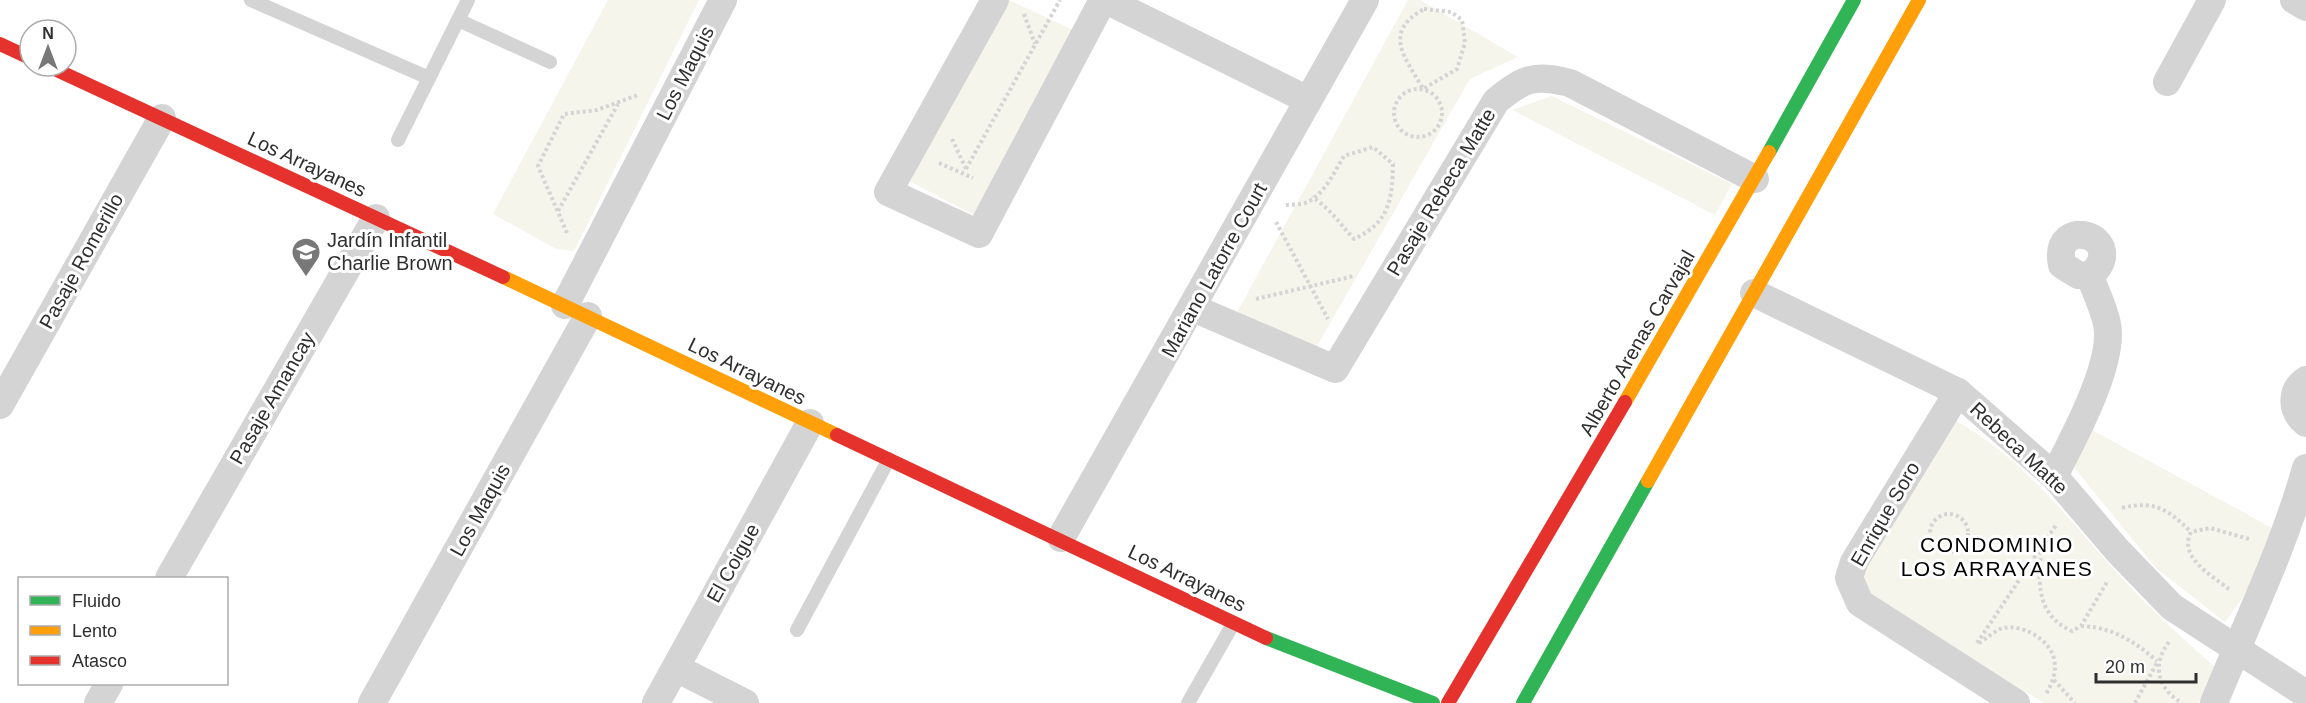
<svg xmlns="http://www.w3.org/2000/svg" width="2306" height="703" font-family="Helvetica,sans-serif">
	<rect width="100%" height="100%" fill="#fff"/>
	<g fill="#f5f5ec">
		<polygon points="608,0 699,0 574,251 556,249 493,214"/>
		<polygon points="1009,0 1075,31 974,215 909,181"/>
		<polygon points="1408,0 1420,0 1518,57 1470,79 1316,348 1235,316"/>
		<polygon points="1552,96 1732,184 1715,215 1512,110"/>
		<path d="M1954,420C2031,461 2078,534 2138,595C2163,621 2191,645 2218,670L2199,703H2044L1872,599L1864,585L1865,570Z"/>
		<polygon points="2092,430 2276,530 2257,578 2225,622 2156,568 2073,466"/>
	</g>
	<g fill="none" stroke-linecap="round" stroke-linejoin="round">
		<g stroke="#d4d4d4" stroke-width="4" stroke-dasharray="3 3" stroke-linecap="butt">
			<path d="M1424,9L1451,12L1462,20L1465,43L1457,69L1423,89C1406,58 1381,33 1424,9Z"/>
			<polyline points="1024,14 1035,44"/>
			<circle cx="1418" cy="113" r="24"/>
			<polyline points="952,139 967,171"/>
			<polyline points="939,163 973,178"/>
			<polyline points="966,169 1060,0"/>
			<path d="M1286,205C1292,204 1300,205 1305,203C1323,197 1335,171 1344,156L1373,147L1393,164C1392,200 1390,222 1354,239C1339,223 1331,209 1312,197"/>
			<polyline points="558,211 618,104"/>
			<polyline points="1276,222 1328,319"/>
			<polyline points="567,233 538,166 564,114 597,110 638,95"/>
			<polyline points="1256,299 1354,276"/>
			<path d="M2122,508C2154,500 2168,509 2191,532"/>
			<circle cx="1949" cy="533" r="19"/>
			<path d="M2042,546C2038,580 2035,615 2072,631L2081,626L2107,582"/>
			<path d="M2229,589C2212,576 2178,557 2191,532L2210,528L2249,539"/>
			<path d="M2081,626C2112,627 2134,641 2157,661"/>
			<path d="M2169,642C2151,665 2158,689 2182,703"/>
			<polyline points="1977,643 2056,525"/>
			<path d="M1979,643C1986,639 1995,630 2003,628C2022,624 2050,639 2054,659C2057,672 2052,684 2046,694"/>
			<polyline points="2054,680 2075,703"/>
			<polyline points="2135,703 2158,661"/>
		</g>
		<g stroke="#d4d4d4" stroke-width="14">
			<polyline points="251,0 429,78"/>
			<polyline points="458,20 550,62"/>
			<polyline points="398,140 468,0"/>
			<polyline points="797,630 889,459"/>
			<polyline points="1188,703 1233,624"/>
		</g>
		<g stroke="#d4d4d4" stroke-width="28">
			<polyline points="995,0 888,192 979,234 1103,0"/>
			<polyline points="1106,0 1308,100"/>
			<polyline points="2294,0 2306,7"/>
			<polyline points="2167,82 2212,0"/>
			<polyline points="1754,293 1958,392 2054,476 2117,550 2172,607 2306,694"/>
			<polyline points="565,305 723,0"/>
			<path d="M1193,308L1335,369L1496,101C1524,78 1534,74 1570,83L1755,179"/>
			<path d="M2306,380C2290,391 2291,411 2306,423"/>
			<polyline points="1958,392 1854,562 1849,578 1860,603 2016,703"/>
			<polyline points="0,405 162,118"/>
			<path d="M2054,476C2072,441 2115,363 2107,324C2104,308 2095,291 2090,276C2132,237 2051,212 2062,265L2078,275L2090,276"/>
			<polyline points="1061,538 1365,0"/>
			<polyline points="169,578 376,218"/>
			<polyline points="676,668 745,703"/>
			<polyline points="98,703 109,684"/>
			<polyline points="372,703 588,316"/>
			<polyline points="656,703 810,423"/>
			<path d="M2214,703C2246,624 2283,550 2306,468"/>
		</g>
		<g stroke="#30b455" stroke-width="14">
			<polyline points="1769,152 1854,0"/>
			<polyline points="1266,638 1433,703"/>
			<polyline points="1523,703 1648,481"/>
		</g>
		<g stroke="#ff9f0a" stroke-width="14">
			<polyline points="503,277 837,435"/>
			<polyline points="1625,402 1769,152"/>
			<polyline points="1648,481 1919,0"/>
		</g>
		<g stroke="#e5322d" stroke-width="14">
			<polyline points="0,44 30,58"/>
			<polyline points="48,66 503,277"/>
			<polyline points="837,435 1266,638"/>
			<polyline points="1448,703 1625,402"/>
		</g>
	</g>
	<defs>
		<g id="school-pin" transform="scale(1.5)"><path d="M0 17L-7.5 6A9.5 9.5 0 1 1 7.5 6Z" fill="#787878" stroke="#fff"/><path d="M0-5L7-2L0 1L-7-2ZM-4 1L0 2.5L4 1V4Q0 6-4 4Z" fill="#fff"/></g>
	</defs>
	<g fill-rule="evenodd">
		<use href="#school-pin" x="306" y="252"/>
	</g>
	<g text-anchor="middle" stroke-width="6" stroke-linejoin="round" paint-order="stroke">
		<g font-size="20" fill="#2f2f2f" stroke="#fff">
			<text transform="translate(685 73) rotate(-63)" y="7">Los Maquis</text>
			<text transform="translate(307 164) rotate(25)" y="7">Los Arrayanes</text>
			<text transform="translate(1441 192) rotate(-59)" y="7">Pasaje Rebeca Matte</text>
			<text transform="translate(81 261) rotate(-61)" y="7">Pasaje Romerillo</text>
			<text transform="translate(1214 270) rotate(-61)" y="7">Mariano Latorre Court</text>
			<text transform="translate(1637 343) rotate(-60)" y="7">Alberto Arenas Carvajal</text>
			<text transform="translate(747 371) rotate(26)" y="7">Los Arrayanes</text>
			<text transform="translate(272 398) rotate(-60)" y="7">Pasaje Amancay</text>
			<text transform="translate(2019 448) rotate(43)" y="7">Rebeca Matte</text>
			<text transform="translate(480 510) rotate(-61)" y="7">Los Maquis</text>
			<text transform="translate(1885 514) rotate(-60)" y="7">Enrique Soro</text>
			<text transform="translate(733 563) rotate(-61)" y="7">El Coigue</text>
			<text transform="translate(1187 578) rotate(26)" y="7">Los Arrayanes</text>
		</g>
		<g font-size="20" fill="#2f2f2f" stroke="#fff" text-anchor="start">
			<text x="327" y="247">Jardín Infantil<tspan x="327" dy="23">Charlie Brown</tspan></text>
		</g>
		<g font-size="21" letter-spacing="1.5" fill="#000" stroke="#fff">
			<text x="1997" y="552">CONDOMINIO<tspan x="1997" dy="24">LOS ARRAYANES</tspan></text>
		</g>
	</g>
	<rect x="18" y="577" width="210" height="108" fill="#ffffff" stroke="#acacac" stroke-width="1.5"/>
	<rect x="30" y="596" width="30" height="9" fill="#30b455" stroke="#acacac" stroke-width="1.5"/>
	<text x="72" y="607" font-size="18" fill="#2f2f2f">Fluido</text>
	<rect x="30" y="626" width="30" height="9" fill="#ff9f0a" stroke="#acacac" stroke-width="1.5"/>
	<text x="72" y="637" font-size="18" fill="#2f2f2f">Lento</text>
	<rect x="30" y="656" width="30" height="9" fill="#e5322d" stroke="#acacac" stroke-width="1.5"/>
	<text x="72" y="667" font-size="18" fill="#2f2f2f">Atasco</text>
	<g transform="translate(48 48)"><circle r="28" fill="#ffffff" stroke="#acacac" stroke-width="1.5"/>
	<path d="M0-4.5L10 22L0 15L-10 22Z" fill="#787878"/>
	<text y="-9" font-size="16" font-weight="bold" text-anchor="middle" fill="#2f2f2f">N</text>
	</g>
	<path d="M2096 673v9h100v-9" fill="none" stroke="#2f2f2f" stroke-width="3"/>
	<text x="2105" y="673" font-size="18" fill="#2f2f2f" stroke="#ffffff" stroke-width="4.5" paint-order="stroke">20 m</text>
</svg>
